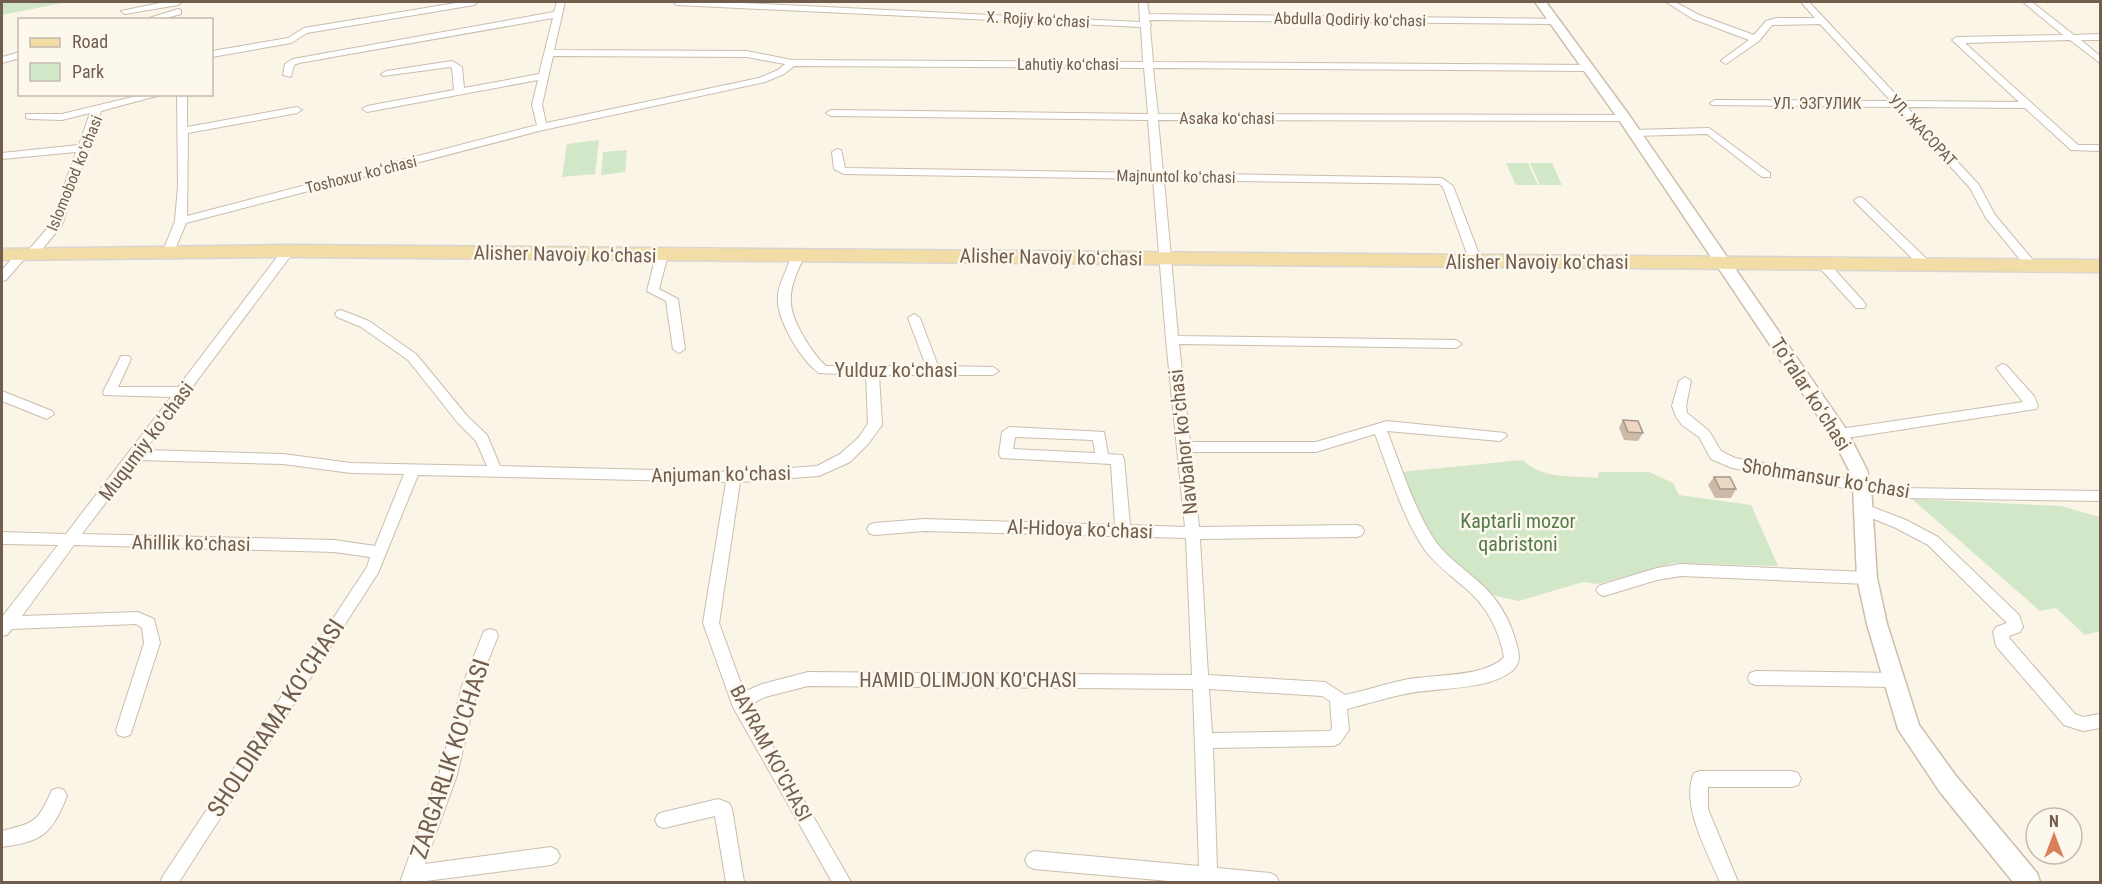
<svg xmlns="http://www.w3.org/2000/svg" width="2102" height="884" font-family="'Roboto Condensed',sans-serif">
	<rect width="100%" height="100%" fill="#faf5e7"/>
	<g fill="#d1e7c7">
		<polygon points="2,2 67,2 2,15"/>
		<polygon points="599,140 595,174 562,177 567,144"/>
		<polygon points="627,150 625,172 601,175 603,152"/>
		<polygon points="1506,163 1528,163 1538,185 1516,185"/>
		<polygon points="1530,163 1552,163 1562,185 1540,185"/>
		<path d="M1523,460C1540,479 1574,476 1598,478L1599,472H1649L1673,483L1679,495L1751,505L1778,566L1674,563L1598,584L1583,582L1519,601L1496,596L1480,588L1435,546L1400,472Z"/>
		<polygon points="1912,499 2061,506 2100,517 2100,631 2085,635 2056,608 2040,611"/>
	</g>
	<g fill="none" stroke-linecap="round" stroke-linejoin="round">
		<g stroke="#cbbdae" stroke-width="2">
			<g id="street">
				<polygon points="165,2 182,2 178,5 125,14 121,11"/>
				<polygon points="462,2 478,2 474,5 307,33 291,43 212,57 212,51 288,38 304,28"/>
				<path d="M557,2H565L554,50L747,51L792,60L1143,62L1141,27L677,5L673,2H721L1140,22L1139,2H1147L1149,14L1558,19L1559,21L1555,24L1149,20L1151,25L1150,27L1153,62L1588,65L1593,68L1588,71L1153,68L1158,114L1624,115L1629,118L1624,121L1158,120L1163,173L1442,178L1453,186L1482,262L1480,265L1476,266L1470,262L1443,187L1439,184L1164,180L1178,336L1456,340L1462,344L1456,348L1179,344L1190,442H1316L1387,421L1505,433L1507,436L1500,441L1387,431C1401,466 1412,503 1432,536C1444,556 1464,568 1481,584C1498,599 1510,620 1516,642C1519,653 1522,662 1512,671C1487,691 1436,687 1405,694C1385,698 1367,704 1347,709L1349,730L1340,743L1334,746L1213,748L1217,868L1270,873L1276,876L1279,882H1180L1034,869L1028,866L1025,860L1028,854L1034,851L1199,866L1193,689L808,686L765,697L749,705L851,882H832L733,707L703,623L726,482L418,475L378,573L179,882H160L163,876L367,567L370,557L334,552L74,545L22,616L138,612L154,619L160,643L132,730L130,735L124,737L118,735L116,730L144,643L142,628L136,624L12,629L7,635L2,636V617L58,545L2,544V532L66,534L171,397L104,395L103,392L121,356H129L131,359L118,387H178L284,248L288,247L294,251L292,254L145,450L283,454L351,463L487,466L476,441L458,423L408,360L361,327L337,317L335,314L337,311L341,310L369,321L416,354L468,417L487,435L500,466L734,472L817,466L840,454L858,438L868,424L866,375L819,373C802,361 778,322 778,301C777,290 782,280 786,270C789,263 792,254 799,251L805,255C788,290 784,305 805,339C811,349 817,358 826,366H926L908,318L914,314L920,318L938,366L993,367L999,371L993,375H879L882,425L868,444L850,462L819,476L740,482L719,623L744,692L762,684L808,672L1192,675L1186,538L925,531L874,535L869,533L867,529L869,525L874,523L925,519L1115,525L1111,464L1001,458L999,454L1002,432L1009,427L1104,432L1108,454L1122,455L1124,459L1130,525L1185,527L1166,340L1153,179L844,174L834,169L832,152L837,149L841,150L845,168L1152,173L1148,120L831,116L826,113L831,110L1148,114L1144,68L794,66L784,74L765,82L543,130L186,223L173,254H165L163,251L175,221L178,186L177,94H187V127L297,107L302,110L297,113L188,133L187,216L537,125L532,105L538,80L367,112L362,109L367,106L454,90L452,68L450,67L383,76L381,74L386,71L452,61L462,67L464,88L539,74L553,18L299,63L294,65L291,77L283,75L285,64L293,59L554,12ZM553,56L747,57L785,64L778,70L759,78L546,123L542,105ZM1375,434C1390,473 1401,514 1424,549C1435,564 1450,575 1464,587C1486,605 1499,629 1504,657C1485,678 1431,674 1404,680C1384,684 1365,691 1345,695L1325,682L1208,675L1200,539L1357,537L1362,535L1364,531L1362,527L1357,525L1199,527L1191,452H1316ZM1015,437L1093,440L1095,453L1013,449ZM138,460L283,464L351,473L404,474L375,546L334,540L82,534ZM1209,689L1322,696L1330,701L1332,728L1330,731L1212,733Z"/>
				<polygon points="1666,2 1675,2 1699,15 1754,35 1766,21 1777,18 1815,18 1801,2 1809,2 1902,101 2019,102 1952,40 1957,37 2063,35 2023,2 2032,2 2074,35 2100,34 2100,40 2081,40 2100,56 2100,63 2070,40 1965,43 2078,145 2100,145 2100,151 2071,150 2025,108 1907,107 1979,185 1995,215 2038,266 2036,269 2028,269 1986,218 1970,188 1896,107 1712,105 1710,103 1715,100 1891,101 1820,24 1772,25 1759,41 1726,64 1721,61 1723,59 1749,40 1693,19"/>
				<polygon points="178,9 181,10 181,14 159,20 143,20"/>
				<polygon points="20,52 20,58 2,63 2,57"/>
				<polygon points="145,94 164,94 101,111 62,225 35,258 26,257 6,280 2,281 2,270 18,252 26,253 51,224 76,152 2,159 2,153 79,145 90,113 62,120 30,119 26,118 26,114 62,114"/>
				<polygon points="1709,128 1770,173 1770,177 1762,177 1707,134 1634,136 1629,133 1634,130"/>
				<polygon points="1859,197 1863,198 1930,262 1932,265 1930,268 1922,268 1855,202 1854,200"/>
				<polygon points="662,251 668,255 659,289 678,299 685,349 679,353 673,349 666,301 647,291 656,255"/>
				<polygon points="1823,260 1827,261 1864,302 1866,305 1864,308 1856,308 1819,267 1817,264"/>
				<polygon points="2002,364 2006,365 2034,396 2038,406 2036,409 1840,439 1833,434 1840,429 2023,402 1996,368"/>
				<polygon points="1685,377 1691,381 1686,406 1687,413 1709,431 1721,451 1735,458 1901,488 2100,491 2100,501 1901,498 1732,468 1711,459 1699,437 1682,425 1676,417 1672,406 1679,381"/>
				<polygon points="2,391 52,411 54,414 47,419 2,401"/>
				<polygon points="1862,503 1906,520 1938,537 2019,615 2023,627 2020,632 2009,636 2010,639 2075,714 2083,717 2100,714 2100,728 2083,731 2064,725 1996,646 1993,632 1996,627 2007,623 1928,545 1896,528 1857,512 1855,508 1857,504"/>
				<polygon points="1681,564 1867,572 1872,574 1874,578 1872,582 1867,584 1681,576 1657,580 1604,596 1599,594 1596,590 1599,586 1604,584 1657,568"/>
				<polygon points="490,629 496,631 498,636 478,686 457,775 425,864 551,847 557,850 560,856 557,862 551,865 418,882 400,882 439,775 462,686 484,631"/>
				<polygon points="1756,671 1896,673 1902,675 1904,680 1902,685 1896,687 1756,685 1750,683 1748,678 1750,673"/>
				<path d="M1700,771H1792L1798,773L1801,779L1798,785L1792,787H1708V809L1738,882H1720C1708,853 1680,805 1694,773Z"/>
				<path d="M58,788L64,790L67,796C51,835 43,841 2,847V831C36,822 37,823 52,790Z"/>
				<polygon points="718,799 729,803 732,809 744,882 726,882 715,816 664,828 658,826 655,820 658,814 664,812"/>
			</g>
		</g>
		<g stroke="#cdbeac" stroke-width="3">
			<polygon id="secondary" points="1535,2 1546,2 1629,115 1846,429 1867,470 1871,487 1877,578 1887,624 1919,725 1956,776 2037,873 2040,882 2013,882 1940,792 1898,729 1867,624 1857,578 1853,487 1849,470 1832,437 1619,120"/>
		</g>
		<g stroke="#dad5d1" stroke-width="3">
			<polygon id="primary" points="288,245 2100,260 2100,272 288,257 2,260 2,249"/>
		</g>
		<use href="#street" fill="#fff" fill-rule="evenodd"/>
		<use href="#secondary" fill="#fff" fill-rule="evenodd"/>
		<use href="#primary" fill="#f2dda6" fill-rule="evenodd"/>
	</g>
	<g fill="#ccb9a7">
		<polygon points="1623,420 1643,433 1638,441 1624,440 1619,428"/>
		<polygon points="1714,477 1736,489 1731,498 1715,498 1708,485"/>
	</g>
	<g fill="#edd7c2" stroke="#a69688" stroke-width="1.5">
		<polygon points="1623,420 1638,421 1643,433 1628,432"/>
		<polygon points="1714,477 1730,477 1736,489 1720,489"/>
	</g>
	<g text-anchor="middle" stroke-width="5" stroke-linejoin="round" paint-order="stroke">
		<g font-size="16" fill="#715e4e" stroke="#fdf8ed">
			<text transform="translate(1038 19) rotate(3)" y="6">X. Rojiy koʻchasi</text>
			<text transform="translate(1350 19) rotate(1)" y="6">Abdulla Qodiriy koʻchasi</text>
			<text x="1068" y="70">Lahutiy koʻchasi</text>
			<text x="1817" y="109">УЛ. ЭЗГУЛИК</text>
			<text x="1227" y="124">Asaka koʻchasi</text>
			<text transform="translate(1923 130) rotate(47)" y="6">УЛ. ЖАСОРАТ</text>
			<text transform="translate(74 173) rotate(-68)" y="6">Islomobod koʻchasi</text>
			<text transform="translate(361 174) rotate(-14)" y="6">Toshoxur koʻchasi</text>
			<text transform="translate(1176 176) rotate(1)" y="6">Majnuntol koʻchasi</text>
		</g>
		<g font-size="20" fill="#715e4e" stroke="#fdf8ed">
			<text transform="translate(565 254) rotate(1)" y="7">Alisher Navoiy koʻchasi</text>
			<text transform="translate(1051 257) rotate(1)" y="7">Alisher Navoiy koʻchasi</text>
			<text x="1537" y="269">Alisher Navoiy koʻchasi</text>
			<text x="896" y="377">Yulduz koʻchasi</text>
			<text transform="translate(1811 394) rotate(57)" y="7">Toʻralar koʻchasi</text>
			<text transform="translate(146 441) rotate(-53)" y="7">Muqumiy koʻchasi</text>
			<text transform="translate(1183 442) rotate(-96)" y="7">Navbahor koʻchasi</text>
			<text transform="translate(721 474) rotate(-1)" y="7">Anjuman koʻchasi</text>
			<text transform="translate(1826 478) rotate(9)" y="7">Shohmansur koʻchasi</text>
			<text transform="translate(1080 529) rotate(2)" y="7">Al-Hidoya koʻchasi</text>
			<text transform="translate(191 543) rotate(1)" y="7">Ahillik koʻchasi</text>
			<text x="968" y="687">HAMID OLIMJON KO'CHASI</text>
			<text transform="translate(771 753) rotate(62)" y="7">BAYRAM KO'CHASI</text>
		</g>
		<g font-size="20" fill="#547b4a" stroke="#fdf8ed">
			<text x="1518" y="528">Kaptarli mozor<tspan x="1518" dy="23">qabristoni</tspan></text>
		</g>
		<g font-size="24" fill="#715e4e" stroke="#fdf8ed">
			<text transform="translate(276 718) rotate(-57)" y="8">SHOLDIRAMA KO‘CHASI</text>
			<text transform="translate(450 759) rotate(-72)" y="8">ZARGARLIK KO'CHASI</text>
		</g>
	</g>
	<rect width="2102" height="884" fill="none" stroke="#715e4e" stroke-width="6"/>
	<rect x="18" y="18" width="195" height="78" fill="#fdf8ed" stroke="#c5baad" stroke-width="1.5"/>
	<rect x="30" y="38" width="30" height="9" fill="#f2dda6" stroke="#c5baad" stroke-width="1.5"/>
	<text x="72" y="48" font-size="18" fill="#715e4e">Road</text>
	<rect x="30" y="63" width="30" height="18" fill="#d1e7c7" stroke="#c5baad" stroke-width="1.5"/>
	<text x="72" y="78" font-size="18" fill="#715e4e">Park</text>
	<g transform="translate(2054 836)"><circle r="28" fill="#fdf8ed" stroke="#c5baad" stroke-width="1.5"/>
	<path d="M0-4.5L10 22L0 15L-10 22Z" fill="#d88059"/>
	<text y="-9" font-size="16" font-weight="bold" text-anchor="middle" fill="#715e4e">N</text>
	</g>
</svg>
